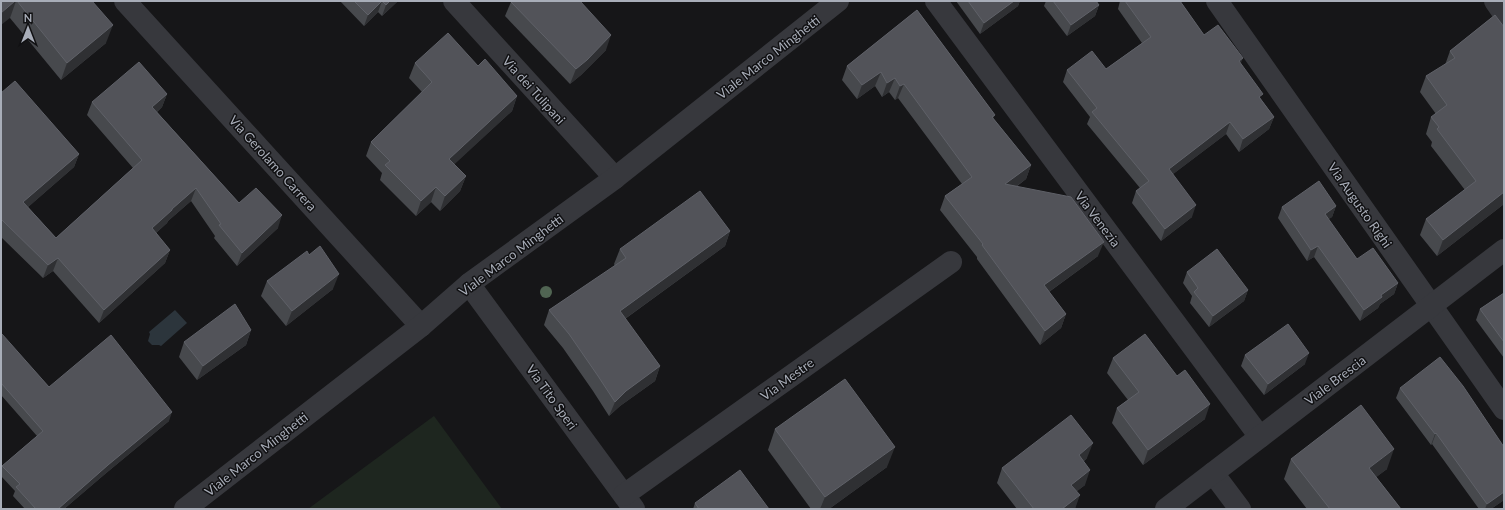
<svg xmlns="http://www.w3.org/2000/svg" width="1505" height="510" font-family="Lato,sans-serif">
	<rect width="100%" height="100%" fill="#161618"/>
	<polygon fill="#1e261f" points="434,416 502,509 308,509"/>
	<polygon fill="#2c353c" points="175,310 187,323 161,346 159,345 152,345 148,341 150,334 149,332"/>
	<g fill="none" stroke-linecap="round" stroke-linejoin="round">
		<g stroke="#37383d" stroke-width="22">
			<polyline points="125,1 421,326"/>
			<polyline points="454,1 615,178"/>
			<polyline points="936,1 1260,437"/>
			<polyline points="1217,1 1504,409"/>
			<polyline points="1495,1 1504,14"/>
			<polyline points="469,284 634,509"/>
			<polyline points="1213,473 1240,509"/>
			<polyline points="624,495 951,262"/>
			<polyline points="185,509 421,326 469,284 615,178 838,1"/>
			<polyline points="1166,509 1504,250"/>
		</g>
	</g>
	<circle fill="#506452" cx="546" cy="292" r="6"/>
	<g fill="#47494d">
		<polygon points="1,1 92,1 106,43 61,80 10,18"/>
		<polygon points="340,1 398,1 382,16 378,12 364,26"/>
		<polygon points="956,1 1020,1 1018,6 980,34"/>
		<polygon points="1046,1 1096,1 1099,5 1095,16 1067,36 1044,6"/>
		<polygon points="1120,1 1180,1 1204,35 1241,64 1261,99 1274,117 1269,129 1239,152 1226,134 1173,174 1192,217 1161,241 1132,203 1136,191 1140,188 1087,124 1090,117 1063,82 1067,70 1106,69 1142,43 1118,9"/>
		<polygon points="511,2 606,50 581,75 570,84 505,16"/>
		<polygon points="917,10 995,115 993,118 1031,165 1026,179 1016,187 1098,256 1049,292 1066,314 1061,328 1040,345 977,259 977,257 940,210 945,196 962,184 898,98 895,100 889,92 882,97 875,86 857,99 842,80 847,66"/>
		<polygon points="1495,15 1504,204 1437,256 1420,235 1426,219 1465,190 1431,146 1432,142 1426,134 1431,117 1436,114 1420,92 1426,76 1445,65 1450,51"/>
		<polygon points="415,63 478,66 517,96 512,111 454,164 466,176 460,191 440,211 431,202 416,216 380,180 382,173 366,156 371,142 422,92 409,78"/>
		<polygon points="1,93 79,154 74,167 28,207 56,238 133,168 87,115 92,102 167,94 162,107 157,112 239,203 278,228 237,266 214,238 215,236 191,201 168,221 167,223 156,233 170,250 165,263 99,323 53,271 43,278 1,237"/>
		<polygon points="1336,206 1332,217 1328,219 1357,259 1398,283 1394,294 1380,304 1378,308 1360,321 1314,257 1307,261 1278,218 1282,207"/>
		<polygon points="730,231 725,246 625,319 660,366 655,381 620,406 609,416 593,391 563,348 544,325 549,310 615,266 614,264 620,249"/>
		<polygon points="1187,272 1248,290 1244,301 1209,327 1190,303 1192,296 1183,283"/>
		<polygon points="267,281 333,289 286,326 261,296"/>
		<polygon points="1504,293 1504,358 1476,320 1480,309"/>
		<polygon points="251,330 246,345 197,380 179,357 184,342"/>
		<polygon points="1,335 49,387 169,421 105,474 64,509 25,509 13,496 15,491 1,476 1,470 2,466 37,436 1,395"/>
		<polygon points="1245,355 1305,364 1264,395 1241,366"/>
		<polygon points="1113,358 1177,376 1205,419 1143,465 1112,423 1117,408 1128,400 1107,373"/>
		<polygon points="1400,388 1504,447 1504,500 1491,509 1479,509 1432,444 1431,445 1396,398"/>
		<polygon points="775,429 887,467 829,509 811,509 768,450"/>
		<polygon points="1087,458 1084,461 1085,485 1077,491 1075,509 1017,509 997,483 1002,468"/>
		<polygon points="1291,459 1387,469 1376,477 1401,509 1307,509 1284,479"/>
		<polygon points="695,503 769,509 693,509"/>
	</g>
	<g fill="#2f3033">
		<polygon points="15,1 16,1 10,18 1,25 1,13"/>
		<polygon points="382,1 378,12 364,26 368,15"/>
		<polygon points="390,1 398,1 382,16 386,5"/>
		<polygon points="1014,1 1020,1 1018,6 980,34 984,23"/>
		<polygon points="1099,5 1095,16 1067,36 1071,25"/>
		<polygon points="113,25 106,43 61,80 67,63"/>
		<polygon points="611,35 606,50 581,75 570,84 576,69"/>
		<polygon points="1243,58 1238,70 1239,61"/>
		<polygon points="881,72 875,86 857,99 862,85"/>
		<polygon points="895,78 889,92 882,97 887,83"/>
		<polygon points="904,84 898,98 895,100 900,86"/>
		<polygon points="167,94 162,107 147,120 152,107"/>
		<polygon points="517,96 512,111 444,174 449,159"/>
		<polygon points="1274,117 1269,129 1239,152 1243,139"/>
		<polygon points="1230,122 1226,134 1164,181 1169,169"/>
		<polygon points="79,154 74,167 19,215 23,202"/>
		<polygon points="1031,165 1026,179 1000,198 1005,184"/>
		<polygon points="466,176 460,191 440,211 445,196"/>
		<polygon points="436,187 431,202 416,216 421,201"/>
		<polygon points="196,188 191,201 168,221 167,223 147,241 152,228 172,209"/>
		<polygon points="1504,192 1504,204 1437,256 1443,240"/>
		<polygon points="1196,205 1192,217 1161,241 1165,229"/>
		<polygon points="1336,206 1332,217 1321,225 1325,214"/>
		<polygon points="282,215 278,228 237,266 242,253"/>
		<polygon points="730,231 725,246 615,326 620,311"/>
		<polygon points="1104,242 1098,256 1039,299 1044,285"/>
		<polygon points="1318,246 1314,257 1307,261 1311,250"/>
		<polygon points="170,250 165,263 99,323 104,310"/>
		<polygon points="58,258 53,271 43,278 48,265"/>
		<polygon points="339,274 333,289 286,326 292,311"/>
		<polygon points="1398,283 1394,294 1380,304 1378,308 1360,321 1364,310 1381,295"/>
		<polygon points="1248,290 1244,301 1209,327 1213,316"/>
		<polygon points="1066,314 1061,328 1040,345 1045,331"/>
		<polygon points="251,330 246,345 197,380 203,366"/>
		<polygon points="1309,353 1305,364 1264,395 1268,384"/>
		<polygon points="660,366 655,381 620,406 609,416 615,402 626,391"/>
		<polygon points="1210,404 1205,419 1143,465 1148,450"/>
		<polygon points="172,412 169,421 105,474 64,509 58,509 108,465"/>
		<polygon points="1436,433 1432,444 1431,445 1435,434"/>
		<polygon points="1093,443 1087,458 1074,469 1079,455"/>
		<polygon points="895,447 887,467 829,509 820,509 825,497"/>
		<polygon points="1394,449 1387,469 1362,488 1369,468"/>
		<polygon points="1090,470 1085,485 1066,500 1071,485"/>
		<polygon points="1504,492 1504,500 1491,509 1485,509 1487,504"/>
		<polygon points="1080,495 1075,509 1062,509"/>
	</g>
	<g fill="#525359" stroke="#5f6168">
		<polygon points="1,1 15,1 1,13"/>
		<polygon points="17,1 92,1 113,25 67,63"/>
		<polygon points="354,1 390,1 386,5 382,1 368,15"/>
		<polygon points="511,1 580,1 611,35 587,60 576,69 511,2"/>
		<polygon points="968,1 1014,1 984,23"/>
		<polygon points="1053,1 1096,1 1099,5 1071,25"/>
		<polygon points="1125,1 1180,1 1204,35 1218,25 1243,58 1239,61 1263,94 1259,97 1274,117 1243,139 1230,122 1169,169 1196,205 1165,229 1136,191 1149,181 1092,112 1097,108 1067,70 1092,51 1106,69 1151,37"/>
		<polygon points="917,10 995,115 992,117 1031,165 1005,184 1071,197 1104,242 1044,285 1066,314 1045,331 982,245 983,244 945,196 972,177 904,84 900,86 895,78 887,83 881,72 862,85 847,66"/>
		<polygon points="1495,15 1504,27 1504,192 1443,240 1426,219 1476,181 1437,129 1439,127 1431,117 1447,105 1426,76 1455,58 1450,51"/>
		<polygon points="448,33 478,66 485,59 517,96 449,159 466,176 445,196 436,187 421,201 385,165 390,161 371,142 432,82 415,63"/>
		<polygon points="139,62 167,94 152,107 239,203 256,188 282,215 242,253 219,225 221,224 196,188 172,209 172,210 152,228 170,250 104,310 58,258 48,265 1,219 1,93 15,81 79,154 23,202 56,238 142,160 92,102"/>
		<polygon points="1319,181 1336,206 1325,214 1357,259 1373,248 1398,283 1381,295 1382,297 1364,310 1318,246 1311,250 1282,207"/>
		<polygon points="700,191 730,231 620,311 660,366 626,391 615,402 598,376 569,334 549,310 626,258 620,249"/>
		<polygon points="320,246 339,274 292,311 267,281 307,251 309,255"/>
		<polygon points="1217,249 1248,290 1213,316 1194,292 1198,288 1187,272"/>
		<polygon points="1504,293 1504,342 1480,309"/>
		<polygon points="235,304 251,330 203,366 184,342"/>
		<polygon points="1288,324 1309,353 1268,384 1245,355"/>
		<polygon points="2,334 49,387 111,335 172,412 108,465 58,509 36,509 16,487 20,484 2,466 43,431 1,383 1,335"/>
		<polygon points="1145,334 1177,376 1185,370 1210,404 1148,450 1117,408 1139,392 1113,358"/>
		<polygon points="1440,357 1463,386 1504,447 1504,492 1487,504 1436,433 1435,434 1400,388"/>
		<polygon points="845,379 895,447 825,497 775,429"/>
		<polygon points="1361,405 1394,449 1369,468 1401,509 1330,509 1291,459"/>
		<polygon points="1071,415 1093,443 1079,455 1090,470 1071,485 1080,495 1062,509 1034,509 1002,468"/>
		<polygon points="740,470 769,509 699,509 695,503"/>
	</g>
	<g text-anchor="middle" stroke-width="3" stroke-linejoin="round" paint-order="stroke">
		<g font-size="13" fill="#a8adb8" stroke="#111113">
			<text transform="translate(768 57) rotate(-38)" y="5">Viale Marco Minghetti</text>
			<text transform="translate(534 90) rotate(48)" y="5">Via dei Tulipani</text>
			<text transform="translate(273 163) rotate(48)" y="5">Via Gerolamo Carrera</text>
			<text transform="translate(1360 205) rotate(55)" y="5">Via Augusto Righi</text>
			<text transform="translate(1098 219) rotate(53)" y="5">Via Venezia</text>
			<text transform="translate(511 255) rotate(-37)" y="5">Viale Marco Minghetti</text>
			<text transform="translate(787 379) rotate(-36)" y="5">Via Mestre</text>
			<text transform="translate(1335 380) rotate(-37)" y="5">Viale Brescia</text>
			<text transform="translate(552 397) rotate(54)" y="5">Via Tito Speri</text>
			<text transform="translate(256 454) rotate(-38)" y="5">Viale Marco Minghetti</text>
		</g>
	</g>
	<rect width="1505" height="510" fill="none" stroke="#a8adb8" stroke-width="4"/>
	<g transform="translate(28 28)" stroke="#111113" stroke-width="3" paint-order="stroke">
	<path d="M0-3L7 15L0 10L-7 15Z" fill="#a8adb8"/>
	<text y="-6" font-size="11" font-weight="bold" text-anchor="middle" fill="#a8adb8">N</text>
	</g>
</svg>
